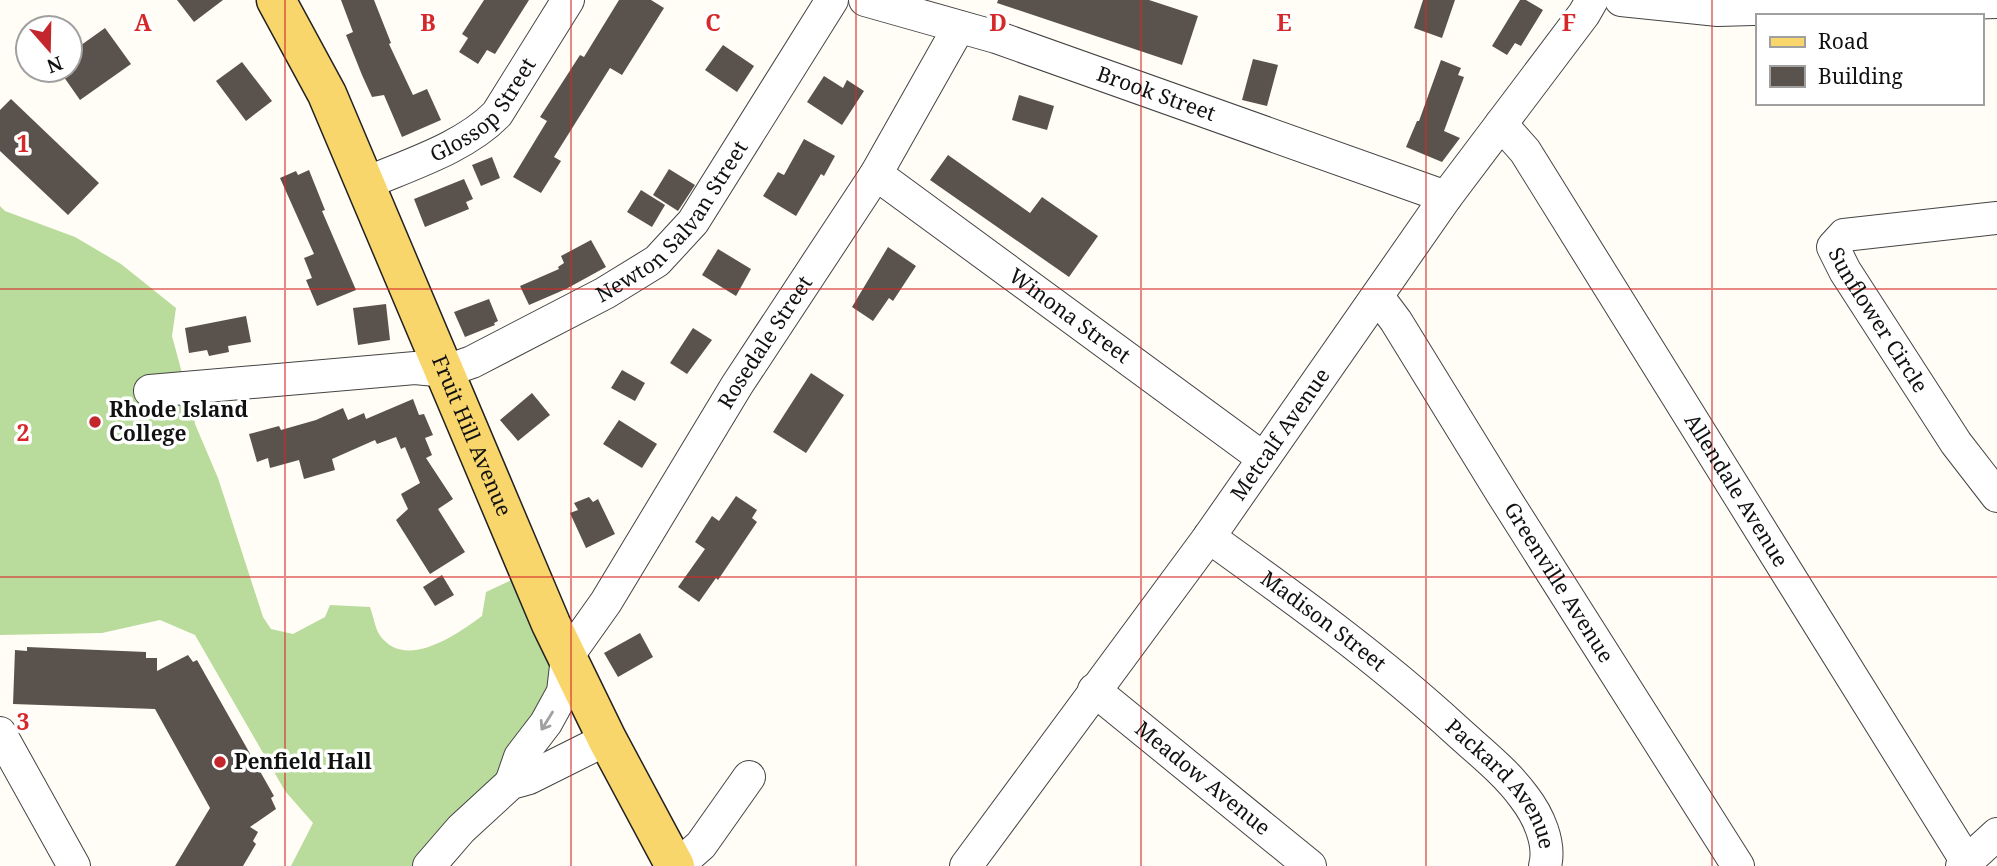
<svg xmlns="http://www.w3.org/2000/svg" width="1997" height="866" font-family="'Noto Serif',serif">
	<rect width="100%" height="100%" fill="#fffdf5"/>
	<path fill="#b9dc9c" d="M0,206L5,211L75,237L121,264L176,308L172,336L185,384L191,392L195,424L218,478L263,617L271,629L293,634L325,617L330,605L370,607C373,615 375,627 379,634C404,672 456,635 482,616L486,592L524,574L587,697L530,755L430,866H291L313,823L285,791L195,635L160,620L102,633L0,635Z"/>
	<g fill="#5a524d">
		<polygon points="177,0 223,0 194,22"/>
		<polygon points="341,0 374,0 391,43 389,44 413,95 427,89 441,120 402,137 384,95 372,97 362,75 346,35 353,32"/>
		<polygon points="484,0 529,0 495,54 487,50 478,64 459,52 468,38 462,34"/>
		<polygon points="619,0 651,0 664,8 622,75 610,68 554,157 561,161 541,193 513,177 547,121 540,117 580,55 584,57"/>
		<polygon points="998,0 1149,0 1198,16 1182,65 997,3"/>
		<polygon points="1423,0 1455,0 1442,38 1414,28"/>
		<polygon points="1520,0 1526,0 1543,10 1521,46 1515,43 1507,55 1492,46"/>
		<polygon points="105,28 131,64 80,100 59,70 70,70 70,53"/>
		<polygon points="723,45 754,66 737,92 705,70"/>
		<polygon points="1253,59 1278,65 1267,106 1242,100"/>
		<polygon points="1441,60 1461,68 1458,75 1464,77 1444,131 1460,138 1442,162 1406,147 1417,121 1419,121"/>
		<polygon points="242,62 272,101 246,121 216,81"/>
		<polygon points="824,76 843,88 847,80 864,91 842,125 807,102"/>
		<polygon points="1019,95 1054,106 1047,130 1012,120"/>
		<polygon points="11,99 99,183 68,215 0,151 0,110"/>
		<polygon points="804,139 835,156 824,176 821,174 796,216 763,196 778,172 784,175"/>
		<polygon points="948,155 1030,213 1042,197 1098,236 1069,277 930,180"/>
		<polygon points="492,157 500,178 481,186 472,165"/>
		<polygon points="669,169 695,185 678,211 653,195"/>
		<polygon points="309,170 325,210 322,211 356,290 317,306 306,280 312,278 304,258 314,254 280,178 296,171 298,175"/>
		<polygon points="464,179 473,199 466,202 469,209 425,227 414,199"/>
		<polygon points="641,190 665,205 652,227 627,212"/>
		<polygon points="591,240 606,267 566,289 529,305 520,286 559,269 558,267 564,263 561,256"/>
		<polygon points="888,247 916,266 893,301 889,298 873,321 852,307"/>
		<polygon points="718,249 751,269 736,296 702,275"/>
		<polygon points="489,299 498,321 494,323 495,325 465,337 454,312"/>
		<polygon points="386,304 390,340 358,345 353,308"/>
		<polygon points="246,316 251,342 228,346 229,352 209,356 207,350 189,353 185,328"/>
		<polygon points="693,328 712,340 687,374 670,363"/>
		<polygon points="622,370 645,383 635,401 611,388"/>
		<polygon points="811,373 844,395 806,453 773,432"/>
		<polygon points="532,393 550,415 518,441 500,420"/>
		<polygon points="413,399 419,415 424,414 433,435 425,438 432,455 426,458 453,499 438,509 465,552 430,574 396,520 408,509 401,494 420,483 405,447 401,449 396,437 377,444 375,440 332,459 335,470 304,479 299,460 270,468 268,458 257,462 249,434 279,426 281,430 316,420 343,408 348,420 364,413 366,419"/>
		<polygon points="619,420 657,444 642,468 603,444"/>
		<polygon points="736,496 757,510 752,518 757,522 718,580 716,578 699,602 678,587 705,549 695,542 712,516 719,521"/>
		<polygon points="589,497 593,502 598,499 615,534 586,548 570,513 578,510 574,503"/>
		<polygon points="442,575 454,595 435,606 423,587"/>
		<polygon points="640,633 653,657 618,677 604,653"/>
		<polygon points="27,647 146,652 146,658 157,658 157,671 188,655 193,662 197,660 274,796 271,798 276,809 250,827 258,832 253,841 256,844 243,866 175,866 210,808 155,709 13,704 15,650 27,651"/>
	</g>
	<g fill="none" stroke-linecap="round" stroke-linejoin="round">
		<g stroke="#444" stroke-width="34">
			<g id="minor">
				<path id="s1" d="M865,0L996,37L1446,197"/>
				<polyline points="1621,0 1718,10 1997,2"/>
				<path id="s2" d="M1501,124L1525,151L1967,862"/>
				<path id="s3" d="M876,174L1263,458"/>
				<path id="s4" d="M364,184C408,165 464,148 497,114L568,0"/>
				<path id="s5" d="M1997,218L1844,235L1833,247L1845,271L1956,443L1997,496"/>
				<path id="s6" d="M1378,297L1396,321L1503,495L1738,866"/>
				<path id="s7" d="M150,391L415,368L446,371L472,362L605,293L657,261L693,222L832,0"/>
				<path id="s8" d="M1209,537C1294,598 1379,659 1456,730C1479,751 1506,772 1524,797C1538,815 1551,843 1545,866"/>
				<path id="s9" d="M1094,690L1310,866"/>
				<polyline points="0,733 74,866"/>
				<path id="s10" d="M511,783L520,757L546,723L563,692L567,657L606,602L737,385L876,174L959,27"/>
				<polyline points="429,866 461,829 511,783 529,778 607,739"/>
				<polyline points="677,866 701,845 749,777"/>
				<path id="s11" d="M966,866L1209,537L1446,197L1584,14L1592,0"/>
				<polyline points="1962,866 1997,834"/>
			</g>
		</g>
		<g stroke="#222" stroke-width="41">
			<g id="major">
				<path id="s12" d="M276,0L327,94L551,624L607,739L675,866"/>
			</g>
		</g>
		<use href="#minor" stroke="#fff" stroke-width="32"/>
		<use href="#major" stroke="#f9d66b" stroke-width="38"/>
	</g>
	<defs><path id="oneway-shaft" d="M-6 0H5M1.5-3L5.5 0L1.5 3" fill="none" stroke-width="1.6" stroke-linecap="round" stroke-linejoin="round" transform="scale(1.75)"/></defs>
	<use stroke="#a0a0a0" href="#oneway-shaft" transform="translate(547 721) rotate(122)"/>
	<path fill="none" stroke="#d62828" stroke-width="2" stroke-opacity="0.55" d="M285,0V866M571,0V866M856,0V866M1141,0V866M1426,0V866M1712,0V866M0,289H1997M0,577H1997"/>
	<g fill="#c4262e" stroke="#fff" stroke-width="2.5">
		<circle cx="95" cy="422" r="7"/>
		<circle cx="220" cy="762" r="7"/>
	</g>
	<g text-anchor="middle" stroke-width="7" stroke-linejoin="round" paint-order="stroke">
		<g font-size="21" fill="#111" stroke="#fff">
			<text dy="7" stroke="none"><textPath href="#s1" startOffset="306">Brook Street</textPath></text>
			<text dy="7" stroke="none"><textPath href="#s4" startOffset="144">Glossop Street</textPath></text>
			<text dy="7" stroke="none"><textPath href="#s7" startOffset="574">Newton Salvan Street</textPath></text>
			<text dy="7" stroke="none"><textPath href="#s3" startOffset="240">Winona Street</textPath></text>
			<text dy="7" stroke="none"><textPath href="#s5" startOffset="256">Sunflower Circle</textPath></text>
			<text dy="7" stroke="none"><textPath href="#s10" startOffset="513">Rosedale Street</textPath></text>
			<text dy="7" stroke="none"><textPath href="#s11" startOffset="534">Metcalf Avenue</textPath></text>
			<text dy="7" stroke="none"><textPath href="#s12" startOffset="478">Fruit Hill Avenue</textPath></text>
			<text dy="7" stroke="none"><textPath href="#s2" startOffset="436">Allendale Avenue</textPath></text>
			<text dy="7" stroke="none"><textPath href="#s6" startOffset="338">Greenville Avenue</textPath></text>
			<text dy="7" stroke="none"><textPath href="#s8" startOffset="142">Madison Street</textPath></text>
			<text dy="7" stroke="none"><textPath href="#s9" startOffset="140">Meadow Avenue</textPath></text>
			<text dy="7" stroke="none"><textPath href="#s8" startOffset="385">Packard Avenue</textPath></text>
		</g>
		<g font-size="21" font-weight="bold" fill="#111" stroke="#fff" text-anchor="start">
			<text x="109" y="417">Rhode Island<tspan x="109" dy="24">College</tspan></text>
			<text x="234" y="769">Penfield Hall</text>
		</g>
	</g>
	<g font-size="23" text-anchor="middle" font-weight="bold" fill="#d62828" stroke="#fff" stroke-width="7" stroke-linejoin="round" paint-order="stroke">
		<text x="143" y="31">A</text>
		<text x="428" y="31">B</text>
		<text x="713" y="31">C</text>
		<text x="998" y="31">D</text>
		<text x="1284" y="31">E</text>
		<text x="1569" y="31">F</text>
		<text x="23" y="152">1</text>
		<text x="23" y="441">2</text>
		<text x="23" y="730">3</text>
	</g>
	<rect x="1756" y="14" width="228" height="91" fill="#ffffff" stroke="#a0a0a0" stroke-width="2"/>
	<rect x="1770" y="37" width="35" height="10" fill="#f9d66b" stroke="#a0a0a0" stroke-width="2"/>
	<text x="1818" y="49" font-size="21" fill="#111111">Road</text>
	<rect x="1770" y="66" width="35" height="21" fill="#5a524d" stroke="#a0a0a0" stroke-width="2"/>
	<text x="1818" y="84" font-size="21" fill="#111111">Building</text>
	<g transform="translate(49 49) rotate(160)"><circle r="33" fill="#ffffff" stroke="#a0a0a0" stroke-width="2"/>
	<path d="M0-5L12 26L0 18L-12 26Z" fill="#c4262e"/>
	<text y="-10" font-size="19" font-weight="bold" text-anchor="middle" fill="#111111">N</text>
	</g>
</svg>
